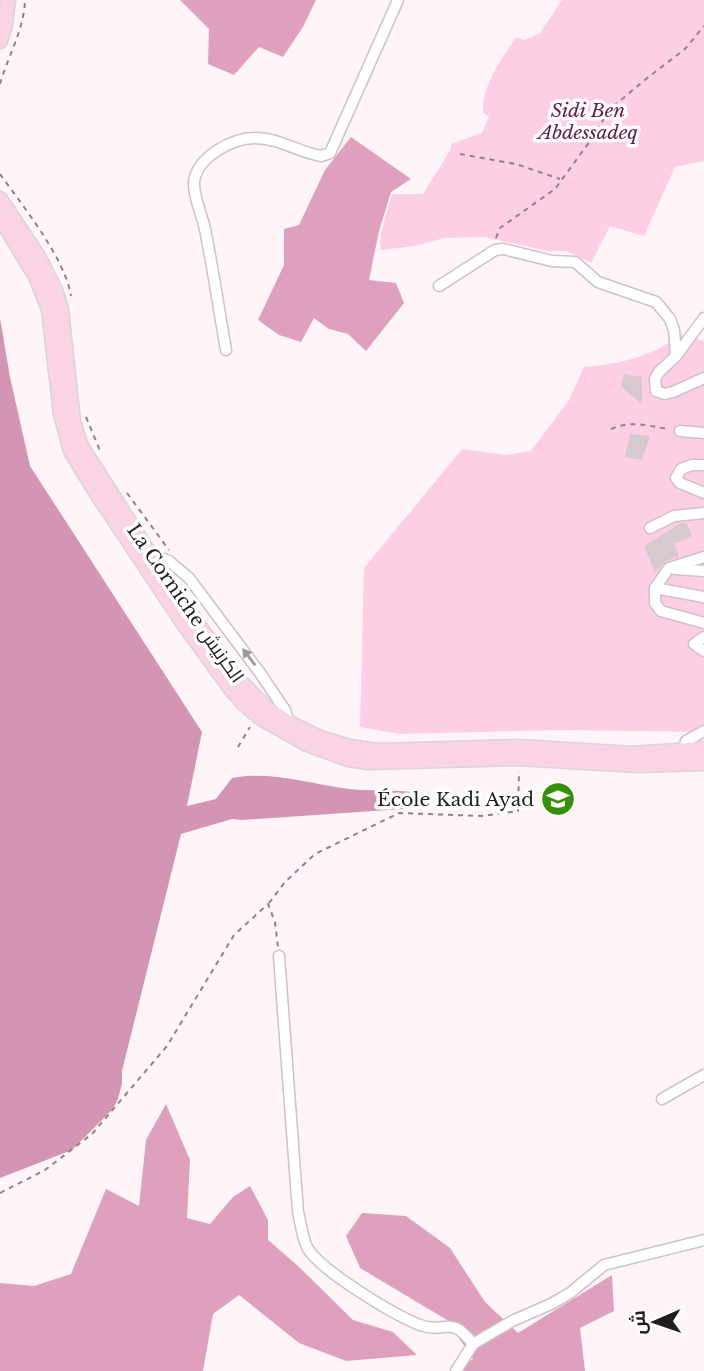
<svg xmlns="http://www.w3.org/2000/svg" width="704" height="1371" font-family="'Libre Baskerville',Cairo,serif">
	<rect width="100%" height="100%" fill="#fff5f9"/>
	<g fill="#fecee4">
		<path d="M562,0H704V161L675,167L644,236L610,226L591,263L567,251H548L484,237L444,238L415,246L380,250L381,233L392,194H423L451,149V144L482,133L489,116L483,113C482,84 501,61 516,37L525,40L540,33Z"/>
		<path d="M681,334L704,341V732L558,730L399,734L360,727L364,568L462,449L506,455L531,451L569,400L584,367C620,364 652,357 681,334Z"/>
	</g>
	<g fill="#dfa0be">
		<polygon points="180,0 316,0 303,27 283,57 259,47 234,75 208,64 209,29"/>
		<polygon points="351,137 411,179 391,192 379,231 369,280 396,283 404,303 366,351 348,334 329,329 314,318 301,342 279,335 258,320 284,265 284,229 299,225 325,170"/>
		<polygon points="166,1104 190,1160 187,1218 210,1224 233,1197 250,1186 268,1220 268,1240 297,1265 353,1320 393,1332 417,1355 346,1361 299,1343 239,1295 213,1314 203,1371 0,1371 0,1283 34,1286 71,1274 106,1189 139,1206 146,1140"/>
		<polygon points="362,1213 406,1216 450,1248 485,1302 518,1333 612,1275 614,1311 580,1328 585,1371 449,1371 473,1359 447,1320 360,1268 346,1236"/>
	</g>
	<path fill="#d395b3" d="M0,318L10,377L30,466L202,732L187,806L216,799L232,778C269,771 306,783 342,788C367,792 394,789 419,793L426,801L423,806L417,808L242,820L232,819L181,834L122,1071V1084L118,1099L112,1110L72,1150L0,1178Z"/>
	<g fill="#d6cacf">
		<polygon points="624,374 642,377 642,404 621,387"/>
		<polygon points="630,434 650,436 642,460 625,457"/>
		<polygon points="681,523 686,523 692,536 674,544 679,556 666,561 655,572 644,546"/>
	</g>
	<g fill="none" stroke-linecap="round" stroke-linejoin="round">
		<g stroke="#cec2c7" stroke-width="13">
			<g id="minor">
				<polyline points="439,286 495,250 503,249 552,261 575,262 598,282 656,302 670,319 674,330 676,356"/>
				<polyline points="704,318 676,356 659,372 655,379 656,391 665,394 673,392 704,378"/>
				<path d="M226,350C219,310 213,269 205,229C202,215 193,196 194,182C197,157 232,138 255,138C279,138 298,152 321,156L330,153L398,0"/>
				<polyline points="680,431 704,433"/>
				<polyline points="704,465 692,465 681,469 676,478 680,483 704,493"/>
				<polyline points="650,528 674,516 704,513"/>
				<polyline points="149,553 169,561 189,578 260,673 285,710 289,723"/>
				<polyline points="704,557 669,568 655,588 655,603 661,611 704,623"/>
				<polyline points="675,569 704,571"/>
				<polyline points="655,588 704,597"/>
				<polyline points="704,637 694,644 704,651"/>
				<polyline points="683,756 686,741 704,731"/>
				<path d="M279,956L298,1212C301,1223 302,1239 308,1249C323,1272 394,1315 420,1325C446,1335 449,1313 473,1344"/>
				<polyline points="662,1099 704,1075"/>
				<polyline points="456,1371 473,1344 512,1321 551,1304 570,1293 604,1265 704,1240"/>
			</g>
		</g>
		<g stroke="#d7d6d7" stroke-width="17">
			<g id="major">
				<polyline points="0,41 5,25 8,0"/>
				<polyline points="0,199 39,258 55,290 61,309 73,422 81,446 149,553 231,672 265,707 289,723 320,738 350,747 378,751 518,747 632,754 704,749"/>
				<polyline points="0,217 36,277 49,310 61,414 71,451 94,489 186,627 231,689 244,704 261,718 307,744 348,759 368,762 519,758 637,765 704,763"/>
			</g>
		</g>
		<g stroke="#8b8487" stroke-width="2" stroke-dasharray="5 5" stroke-linecap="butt">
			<path d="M0,84C8,56 24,30 25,0"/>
			<polyline points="460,154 516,164 560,179"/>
			<path d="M0,174C22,205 65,258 71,296"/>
			<polyline points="496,238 500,228 555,189 593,137 609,110 646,79 685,49 704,26"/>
			<polyline points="86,417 101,453"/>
			<path d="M611,429C630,420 649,426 668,429"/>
			<polyline points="127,493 169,550"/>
			<polyline points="238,747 250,727"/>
			<polyline points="269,903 285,882 315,854 399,813 482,816 518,811 519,771"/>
			<polyline points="0,1193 45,1170 92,1134 167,1046 234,935 268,904 275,922 278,947"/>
		</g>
		<use href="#minor" stroke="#fff" stroke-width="10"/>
		<use href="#major" stroke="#fad3e5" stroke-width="14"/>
	</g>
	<defs><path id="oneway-solid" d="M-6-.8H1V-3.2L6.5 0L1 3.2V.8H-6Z" transform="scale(1.75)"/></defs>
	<use fill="#9b999a" href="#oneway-solid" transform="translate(249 657) rotate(-127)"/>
	<defs>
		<g id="school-disc" transform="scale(1.75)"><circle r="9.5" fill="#349105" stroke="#fff"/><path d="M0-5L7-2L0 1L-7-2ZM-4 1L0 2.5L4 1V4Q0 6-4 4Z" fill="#fff"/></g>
	</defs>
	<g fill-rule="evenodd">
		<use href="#school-disc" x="558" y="799"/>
	</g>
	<g text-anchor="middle" stroke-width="7" stroke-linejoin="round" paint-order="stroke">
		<g font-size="19" font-style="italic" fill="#641b45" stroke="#fff">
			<text x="588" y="117">Sidi Ben<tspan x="588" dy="22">Abdessadeq</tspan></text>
		</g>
		<g font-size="19" fill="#211d1f" stroke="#fff">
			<text transform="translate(186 603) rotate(55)" y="7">La Corniche الكرنيش</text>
		</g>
		<g font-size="19" fill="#211d1f" stroke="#fff" text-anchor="end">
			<text x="534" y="806">École Kadi Ayad</text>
		</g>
	</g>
	<g transform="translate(655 1322) rotate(268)" stroke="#ffffff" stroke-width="5" paint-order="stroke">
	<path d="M0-5L12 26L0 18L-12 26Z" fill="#211d1f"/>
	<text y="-10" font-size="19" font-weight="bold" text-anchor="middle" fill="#211d1f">ش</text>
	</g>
</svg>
